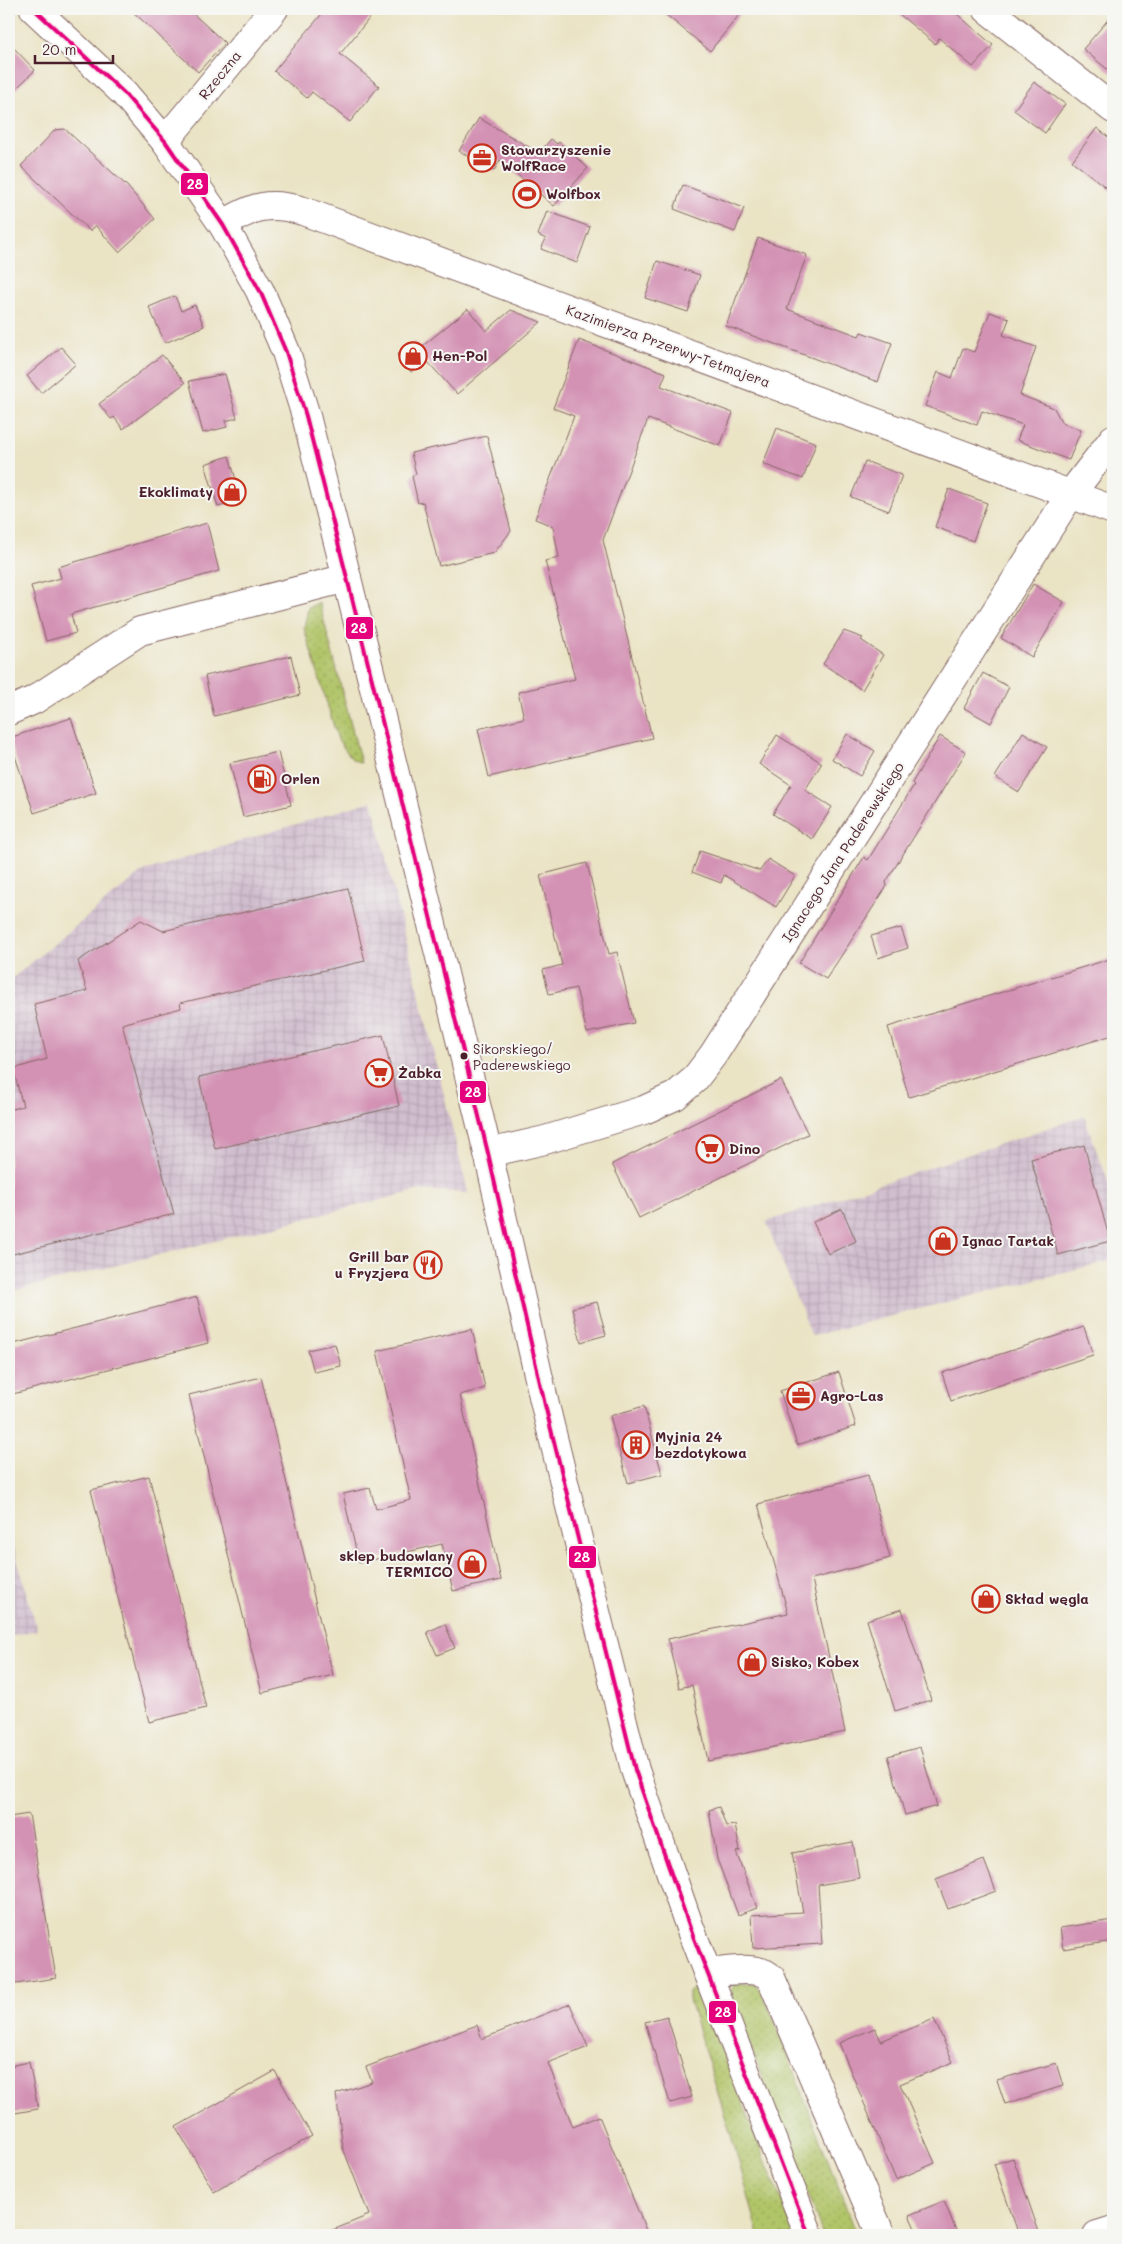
<svg xmlns="http://www.w3.org/2000/svg" width="1122" height="2244" font-family="Mali,sans-serif">
	<defs>
		<pattern id="industrial-grid" width="8" height="8" patternUnits="userSpaceOnUse" patternTransform="scale(1.25)"><rect width="8" height="8" fill="#d0bdce"/><path d="M0 4h8M4 0v8" fill="none" stroke="#b4a2b1"/></pattern>
		<pattern id="grass-dots" width="8" height="8" patternUnits="userSpaceOnUse" patternTransform="scale(1.25)"><rect width="8" height="8" fill="#b0c468"/><path d="M2 2h.1M6 6h.1" fill="none" stroke="#99a85a" stroke-width="1.8" stroke-linecap="round"/></pattern>
	</defs>
	<rect width="100%" height="100%" fill="#f6f6f2"/>
	<filter id="ink" filterUnits="userSpaceOnUse"><feTurbulence type="fractalNoise" baseFrequency=".02" numOctaves="2"/><feDisplacementMap in="SourceGraphic" scale="10" xChannelSelector="R" yChannelSelector="G"/><feConvolveMatrix kernelMatrix="1 2 1 2 8 2 1 2 1" color-interpolation-filters="sRGB"/></filter>
	<filter id="wash" filterUnits="userSpaceOnUse"><feTurbulence type="fractalNoise" baseFrequency=".0096" numOctaves="4" result="noise"/><feDisplacementMap in="SourceGraphic" scale="20" xChannelSelector="R" yChannelSelector="G"/><feGaussianBlur stdDeviation="1.12" result="paint"/><feColorMatrix in="noise" values="0 0 0 0 0 0 0 0 0 0 0 0 0 0 0 0 0 1.4 0 .05"/><feComposite in="paint" operator="in"/></filter>
	<g filter="url(#wash)">
		<rect width="100%" height="100%" fill="#eae3c4"/>
		<g fill="url(#industrial-grid)">
			<polygon points="372,801 468,1193 420,1190 9,1292 9,981 143,871"/>
			<polygon points="1084,1116 1113,1195 1113,1260 812,1336 766,1222"/>
			<polygon points="9,1530 37,1630 9,1636"/>
		</g>
		<g fill="url(#grass-dots)" stroke="#7d724a">
			<polygon points="319,602 361,763 352,759 338,740 304,628 308,608"/>
			<polygon points="736,1983 753,1983 760,1989 773,2017 854,2228 858,2235 823,2235 732,1999 731,1990"/>
			<polygon points="695,1988 700,1988 717,2038 795,2235 759,2235 736,2152 689,2000 689,1991"/>
		</g>
		<g id="blocks">
			<g fill="#d391b4">
				<polygon points="130,9 188,9 225,43 198,72"/>
				<polygon points="326,9 377,9 340,54 379,86 350,122 312,92 307,98 274,71"/>
				<polygon points="659,9 744,9 710,51"/>
				<polygon points="893,9 951,9 993,45 973,67 939,38 935,44"/>
				<polygon points="1113,14 1113,74 1083,49"/>
				<polygon points="9,43 35,70 9,96"/>
				<polygon points="1034,82 1065,104 1045,133 1014,110"/>
				<polygon points="479,118 539,153 551,139 557,144 559,142 588,168 554,206 500,160 494,171 459,151"/>
				<polygon points="1097,128 1113,141 1113,193 1072,161"/>
				<polygon points="65,129 127,186 155,219 119,252 95,225 90,231 21,166 55,130"/>
				<polygon points="683,185 744,208 735,232 674,209"/>
				<polygon points="547,211 590,227 577,263 541,249 546,239 538,235"/>
				<polygon points="758,238 807,255 787,309 859,336 861,332 892,343 878,382 726,326"/>
				<polygon points="657,261 700,275 688,312 645,298"/>
				<polygon points="175,296 181,311 195,305 204,326 165,343 149,307"/>
				<polygon points="468,309 486,331 511,310 541,322 457,394 426,360 411,372 397,355 414,342 420,348"/>
				<polygon points="990,312 1009,319 1003,335 1036,347 1020,395 1054,408 1062,423 1081,430 1069,460 1017,440 1023,425 982,411 977,425 925,406 938,372 952,378 963,348 974,352"/>
				<polygon points="579,340 666,373 661,386 733,413 720,446 648,419 603,540 652,738 489,777 478,729 524,718 518,692 575,679 545,561 559,558 553,526 535,519 574,416 553,408"/>
				<polygon points="61,347 76,364 41,393 27,376"/>
				<polygon points="162,355 185,383 123,429 114,417 111,419 99,404"/>
				<polygon points="225,374 237,418 225,421 227,427 203,433 189,381"/>
				<polygon points="777,428 816,443 803,479 763,464"/>
				<polygon points="487,436 511,531 494,553 439,566 423,502 418,503 412,476 416,474 411,453"/>
				<polygon points="229,456 242,500 218,507 205,464"/>
				<polygon points="865,461 902,475 889,511 851,497"/>
				<polygon points="949,489 987,503 973,541 935,527"/>
				<polygon points="207,523 219,571 71,614 76,633 46,641 31,586 61,578 58,567"/>
				<polygon points="1033,584 1064,602 1032,657 1001,638"/>
				<polygon points="844,631 863,638 861,640 883,655 862,690 823,664"/>
				<polygon points="291,656 300,695 214,716 205,676"/>
				<polygon points="983,673 1009,687 991,723 964,708"/>
				<polygon points="71,718 96,793 34,813 9,738"/>
				<polygon points="1023,732 1047,747 1019,792 995,777"/>
				<polygon points="847,734 875,751 860,776 832,759"/>
				<polygon points="777,735 822,763 805,790 832,807 812,839 773,814 791,785 759,764"/>
				<polygon points="940,736 966,752 886,882 887,886 826,979 799,963 864,857 868,860 914,785 912,783"/>
				<polygon points="278,752 291,805 243,817 230,763"/>
				<polygon points="700,851 760,871 768,859 795,876 776,907 724,875 721,883 692,872"/>
				<polygon points="587,863 609,954 617,952 634,1023 587,1033 576,988 549,994 543,970 562,965 540,875"/>
				<polygon points="348,888 365,961 180,1003 181,1008 122,1024 174,1214 9,1255 9,1110 23,1106 13,1069 47,1059 34,1004 87,991 78,961 141,920 163,931"/>
				<polygon points="901,928 908,948 878,958 871,936"/>
				<polygon points="1113,958 1113,1035 909,1097 888,1027"/>
				<polygon points="383,1035 399,1106 215,1149 199,1077"/>
				<polygon points="781,1080 808,1134 639,1218 612,1164"/>
				<polygon points="1084,1145 1110,1241 1058,1255 1031,1159"/>
				<polygon points="842,1209 856,1241 828,1254 813,1222"/>
				<polygon points="197,1297 208,1343 9,1395 9,1345"/>
				<polygon points="597,1302 606,1335 581,1342 572,1308"/>
				<polygon points="1084,1327 1093,1355 951,1401 942,1373"/>
				<polygon points="472,1329 485,1388 460,1395 501,1580 453,1591 442,1544 359,1563 343,1494 370,1488 376,1509 411,1500 377,1351"/>
				<polygon points="335,1344 341,1366 314,1372 308,1350"/>
				<polygon points="839,1372 856,1426 797,1445 780,1391"/>
				<polygon points="261,1377 333,1675 262,1693 189,1395"/>
				<polygon points="644,1406 662,1474 628,1483 610,1416"/>
				<polygon points="868,1475 890,1558 812,1579 845,1732 708,1761 692,1685 679,1688 668,1639 788,1613 758,1504"/>
				<polygon points="149,1476 206,1708 149,1722 91,1490"/>
				<polygon points="902,1609 931,1700 895,1711 867,1620"/>
				<polygon points="445,1624 455,1648 437,1655 427,1632"/>
				<polygon points="920,1747 937,1806 905,1815 888,1756"/>
				<polygon points="719,1807 726,1826 735,1825 740,1851 736,1852 757,1908 738,1915 717,1859 709,1810"/>
				<polygon points="29,1814 56,1978 9,1985 9,1817"/>
				<polygon points="853,1842 859,1878 818,1885 822,1944 753,1948 751,1915 803,1912 792,1853"/>
				<polygon points="984,1860 996,1891 948,1909 936,1879"/>
				<polygon points="1113,1920 1113,1941 1063,1949 1060,1928"/>
				<polygon points="570,2004 588,2047 548,2063 573,2127 599,2116 648,2235 321,2235 369,2215 343,2148 336,2094 372,2082 366,2067 477,2025 482,2039"/>
				<polygon points="667,2016 692,2097 670,2103 645,2022"/>
				<polygon points="934,2019 953,2062 900,2084 935,2163 896,2180 839,2043 875,2028 881,2041"/>
				<polygon points="29,2062 38,2109 9,2114 9,2066"/>
				<polygon points="1056,2063 1063,2086 1005,2104 997,2080"/>
				<polygon points="275,2071 312,2136 214,2192 176,2127"/>
				<polygon points="1013,2158 1028,2200 1040,2235 1019,2235 994,2164"/>
				<polygon points="944,2201 958,2235 918,2235 909,2215"/>
			</g>
		</g>
	</g>
	<g filter="url(#ink)">
		<use href="#blocks" fill-opacity="0" stroke="#826461" stroke-width="1"/>
		<g fill="none" stroke-linecap="round" stroke-linejoin="round">
			<g stroke="#826461" stroke-width="30">
				<g id="minor">
					<polyline points="987,9 1113,109"/>
					<polyline points="165,141 274,9"/>
					<path d="M223,225C252,206 269,201 303,211L1113,510"/>
					<polyline points="9,711 34,700 140,631 347,578"/>
					<polyline points="488,1153 545,1140 644,1110 675,1096 694,1080 713,1055 1070,495 1113,439"/>
					<path d="M708,1973C726,1972 758,1964 771,1978L881,2235"/>
					<polyline points="1097,2235 1113,2230"/>
				</g>
			</g>
			<g stroke="#826461" stroke-width="30">
				<polyline id="major" points="34,9 124,93 165,141 223,225 260,291 286,352 306,416 347,578 488,1153 545,1405 635,1770 690,1928 809,2235"/>
			</g>
			<use href="#minor" stroke="#fff" stroke-width="28"/>
			<use href="#major" stroke="#fff" stroke-width="28"/>
			<g stroke="#f6f6f2" stroke-width="8">
				<polyline id="bus-1" points="34,9 124,93 165,141 223,225 260,291 286,352 306,416 347,578 488,1153 545,1405 635,1770 690,1928 809,2235"/>
			</g>
			<use href="#bus-1" stroke="#e5007d" stroke-width="4"/>
		</g>
	</g>
	<defs>
		<g id="office-ring" transform="scale(1.4375)"><circle r="9.5" fill="#f6f6f2" stroke="#c8321e" stroke-width="1.5"/><path d="M-6-3h4V-5.5h4V-3h4V5H-6ZM-1-4.5V-3h2v-1.5ZM-6 0V1H6V0Z" fill="#c8321e"/></g>
		<g id="stadium-ring" transform="scale(1.4375)"><circle r="9.5" fill="#f6f6f2" stroke="#c8321e" stroke-width="1.5"/><path d="M0-5a6.5 5 0 1 0 0 10a6.5 5 0 1 0 0-10ZM-3.5-1.8h7v3.6h-7Z" fill="#c8321e"/></g>
		<g id="shop-ring" transform="scale(1.4375)"><circle r="9.5" fill="#f6f6f2" stroke="#c8321e" stroke-width="1.5"/><path d="M-5-2.5h2.3a2.7 3.5 0 0 1 5.4 0H5L5.5 6h-11ZM-1.5-2.5h3a1.5 2.3 0 0 0-3 0Z" fill="#c8321e"/></g>
		<g id="fuel-ring" transform="scale(1.4375)"><circle r="9.5" fill="#f6f6f2" stroke="#c8321e" stroke-width="1.5"/><path d="M-5.5-6h7V0h2V4h1.3V-2.5L3-4.5l.8-.8L6-3V5H2.5V1h-1V6h-7ZM-4.2-4.7v3.2H.2V-4.7Z" fill="#c8321e"/></g>
		<g id="supermarket-ring" transform="scale(1.4375)"><circle r="9.5" fill="#f6f6f2" stroke="#c8321e" stroke-width="1.5"/><path d="M-6-5.5h2.5l.6 2H6L4.5 2H-2.5L-4.4-4H-6ZM-1.5 3.2a1.3 1.3 0 1 0 .1 0ZM3 3.2a1.3 1.3 0 1 0 .1 0Z" fill="#c8321e"/></g>
		<g id="restaurant-ring" transform="scale(1.4375)"><circle r="9.5" fill="#f6f6f2" stroke="#c8321e" stroke-width="1.5"/><path d="M-5-6h1v4h1v-4h1v4h1v-4h1v5L-1.5 .5V6h-2V.5L-5-1ZM5-6V6H3V1.5H1.5Q1.5-4 5-6Z" fill="#c8321e"/></g>
		<g id="building-ring" transform="scale(1.4375)"><circle r="9.5" fill="#f6f6f2" stroke="#c8321e" stroke-width="1.5"/><path d="M-4-6H4V6H1V3H-1V6H-4ZM-2.5-4.3h1.7v1.8h-1.7ZM.8-4.3h1.7v1.8H.8ZM-2.5-1h1.7V.8h-1.7ZM.8-1h1.7V.8H.8Z" fill="#c8321e"/></g>
	</defs>
	<g fill-rule="evenodd">
		<use href="#office-ring" x="482" y="158"/>
		<use href="#stadium-ring" x="527" y="194"/>
		<use href="#shop-ring" x="413" y="356"/>
		<use href="#shop-ring" x="232" y="492"/>
		<use href="#fuel-ring" x="262" y="779"/>
		<use href="#supermarket-ring" x="379" y="1073"/>
		<use href="#supermarket-ring" x="710" y="1149"/>
		<use href="#shop-ring" x="943" y="1241"/>
		<use href="#restaurant-ring" x="428" y="1265"/>
		<use href="#office-ring" x="801" y="1396"/>
		<use href="#building-ring" x="636" y="1445"/>
		<use href="#shop-ring" x="472" y="1564"/>
		<use href="#shop-ring" x="986" y="1599"/>
		<use href="#shop-ring" x="752" y="1662"/>
	</g>
	<circle fill="#4a1f2b" stroke="#f6f6f2" stroke-width="2" cx="464" cy="1056" r="4.5"/>
	<g text-anchor="middle" stroke-width="4" stroke-linejoin="round" paint-order="stroke">
		<g font-size="13" fill="#4a1f2b" stroke="#f6f6f2" text-anchor="start">
			<text x="473" y="1054">Sikorskiego/<tspan x="473" dy="16">Paderewskiego</tspan></text>
		</g>
		<g font-size="14" fill="#4a1f2b" stroke="#f6f6f2">
			<text transform="translate(220 75) rotate(-51)" y="5">Rzeczna</text>
			<text transform="translate(668 346) rotate(20)" y="5">Kazimierza Przerwy-Tetmajera</text>
			<text transform="translate(843 852) rotate(-57)" y="5">Ignacego Jana Paderewskiego</text>
		</g>
		<g font-size="14" font-weight="bold" fill="#4a1f2b" stroke="#f6f6f2" text-anchor="start">
			<text x="501" y="155">Stowarzyszenie<tspan x="501" dy="16">WolfRace</tspan></text>
			<text x="546" y="199">Wolfbox</text>
			<text x="432" y="361">Hen-Pol</text>
			<text x="213" y="497" text-anchor="end">Ekoklimaty</text>
			<text x="281" y="784">Orlen</text>
			<text x="398" y="1078">Żabka</text>
			<text x="729" y="1154">Dino</text>
			<text x="962" y="1246">Ignac Tartak</text>
			<text x="409" y="1262" text-anchor="end">Grill bar<tspan x="409" dy="16">u Fryzjera</tspan></text>
			<text x="820" y="1401">Agro-Las</text>
			<text x="655" y="1442">Myjnia 24<tspan x="655" dy="16">bezdotykowa</tspan></text>
			<text x="453" y="1561" text-anchor="end">sklep budowlany<tspan x="453" dy="16">TERMICO</tspan></text>
			<text x="1005" y="1604">Skład węgla</text>
			<text x="771" y="1667">Sisko, Kobex</text>
		</g>
	</g>
	<g stroke="#f6f6f2" stroke-width="2">
		<rect x="180" y="172" width="29" height="24" rx="5" fill="#e5007d"/>
		<rect x="345" y="616" width="29" height="24" rx="5" fill="#e5007d"/>
		<rect x="459" y="1080" width="28" height="24" rx="5" fill="#e5007d"/>
		<rect x="568" y="1545" width="29" height="24" rx="5" fill="#e5007d"/>
		<rect x="708" y="2000" width="29" height="24" rx="5" fill="#e5007d"/>
	</g>
	<g font-size="14" text-anchor="middle" font-weight="bold" fill="#fff">
		<text x="195" y="189">28</text>
		<text x="359" y="633">28</text>
		<text x="473" y="1097">28</text>
		<text x="582" y="1562">28</text>
		<text x="723" y="2017">28</text>
	</g>
	<rect width="1122" height="2244" fill="none" stroke="#f6f6f2" stroke-width="30"/>
	<path d="M35 55v8h78v-8" fill="none" stroke="#4a1f2b" stroke-width="2.5"/>
	<text x="42" y="55" font-size="15" fill="#4a1f2b" stroke="#f6f6f2" stroke-width="4" paint-order="stroke">20 m</text>
</svg>
